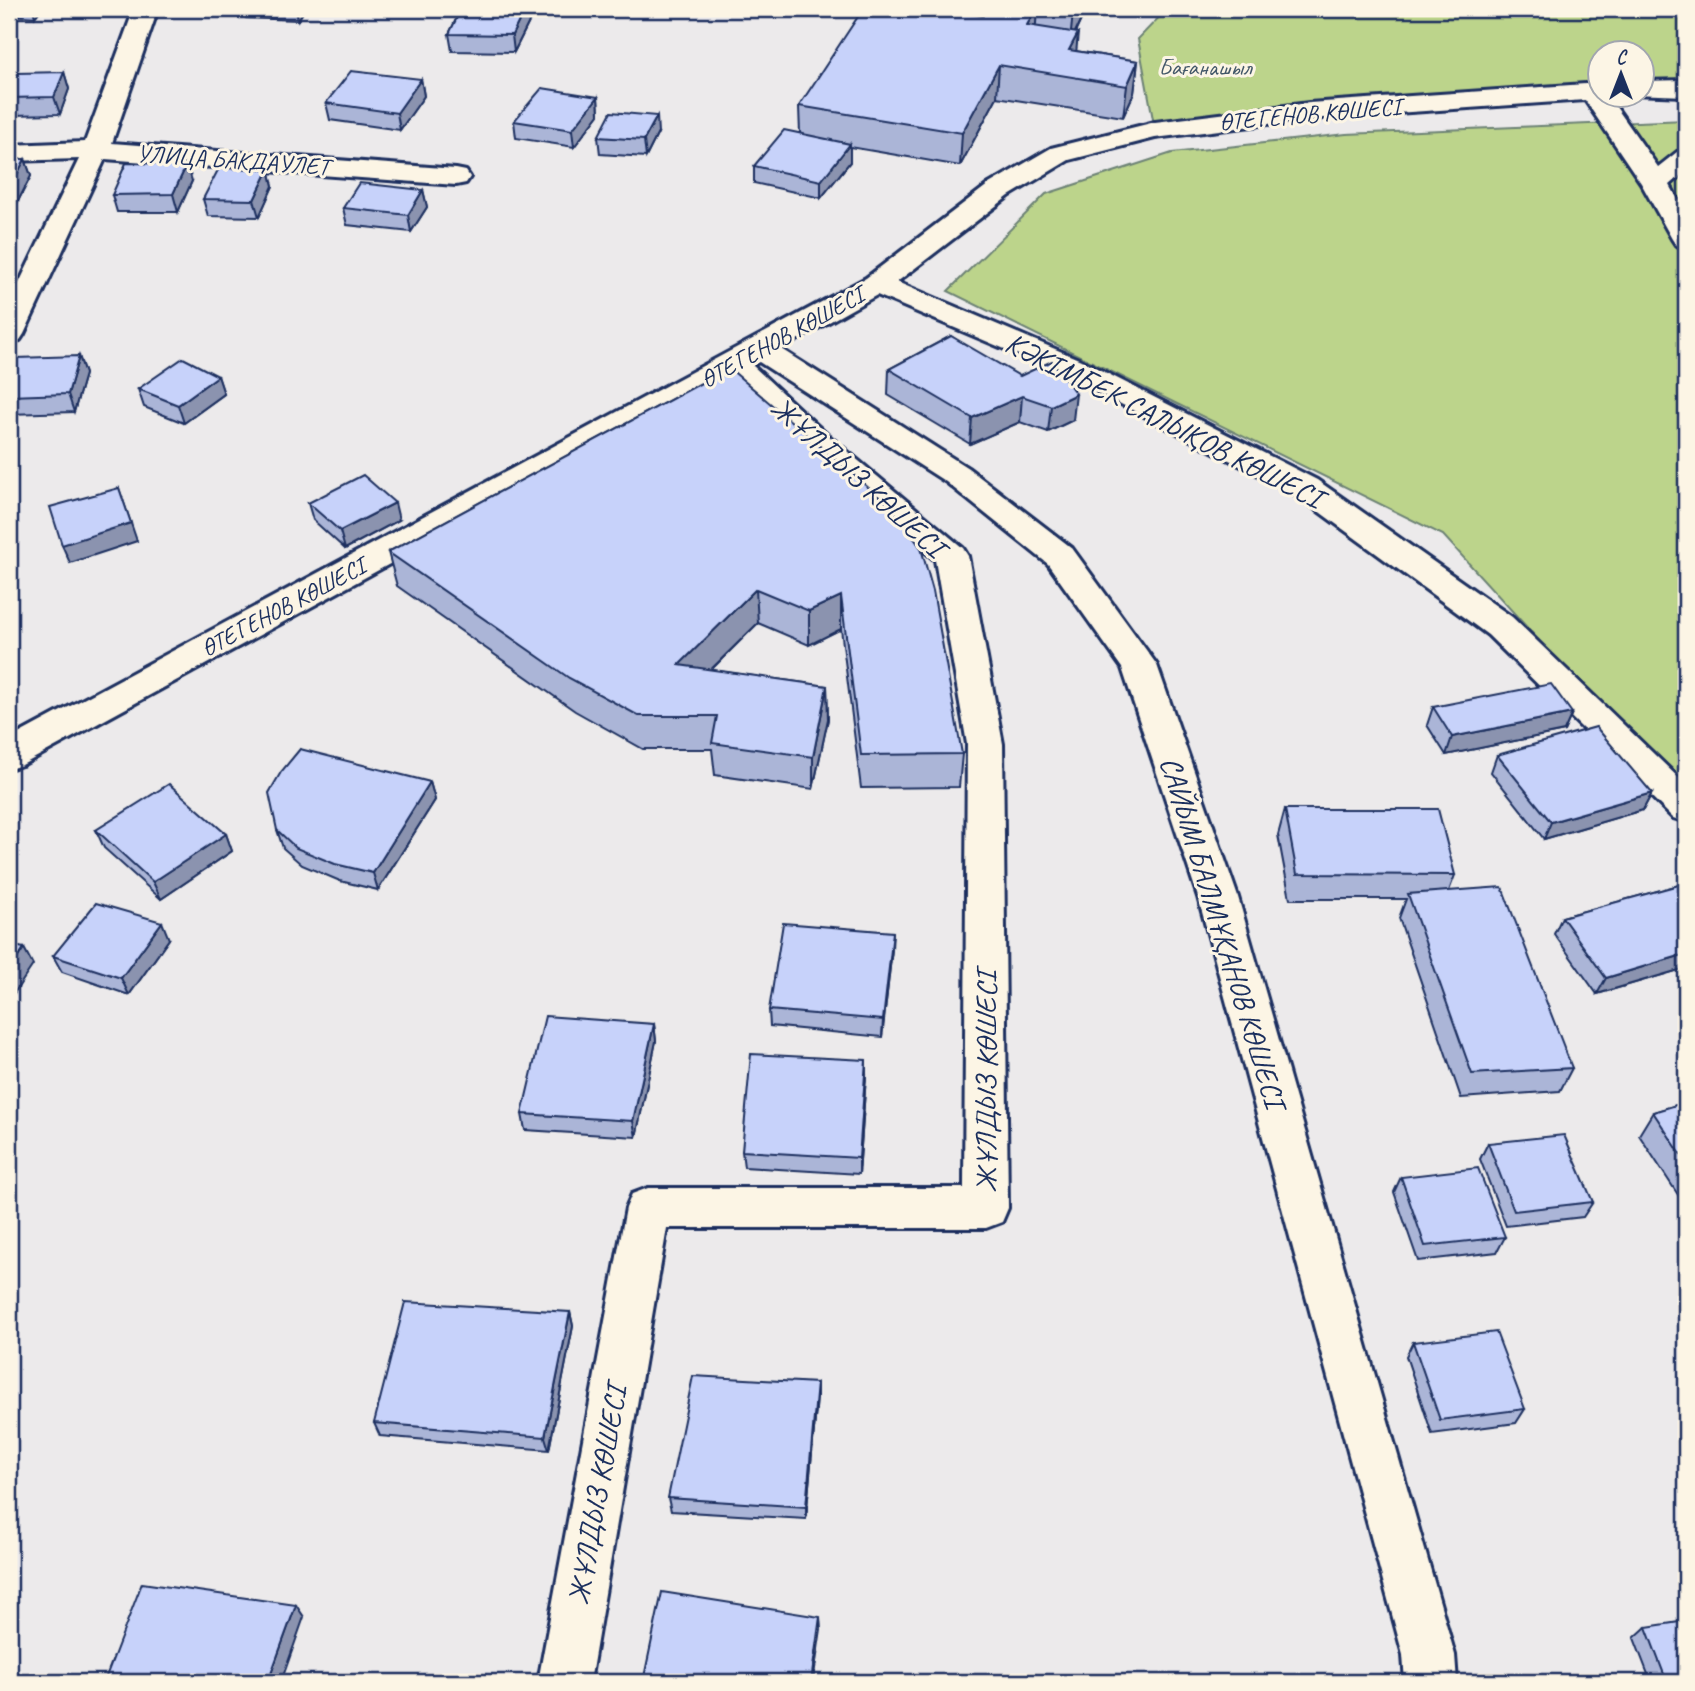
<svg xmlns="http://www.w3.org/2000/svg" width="1695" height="1691" font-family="Caveat,sans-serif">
	<rect width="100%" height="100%" fill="#eceaeb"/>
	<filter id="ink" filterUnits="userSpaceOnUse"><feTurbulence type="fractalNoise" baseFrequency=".0143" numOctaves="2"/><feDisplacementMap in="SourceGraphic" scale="14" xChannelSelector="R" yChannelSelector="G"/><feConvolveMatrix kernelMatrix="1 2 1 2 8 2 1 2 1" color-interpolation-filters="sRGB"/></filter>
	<g filter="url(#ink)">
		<g fill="#bcd48b" stroke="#6c8274" stroke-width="2">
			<polygon points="1167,9 1686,9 1686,84 1643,88 1642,52 1600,52 1600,91 1155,130 1138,39"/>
			<polygon points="1686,120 1686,802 1443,535 948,291 1046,194 1172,153 1346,134"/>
		</g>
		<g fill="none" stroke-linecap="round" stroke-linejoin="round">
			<g stroke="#1b2f5e" stroke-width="6">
				<g id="minor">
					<polygon points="134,9 158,9 112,143 456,169 466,171 470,177 466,183 456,185 105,159 24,334 20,340 9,343 9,304 79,159 9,161 9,145 85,142"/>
					<polygon points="1686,80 1686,96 1633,94 1642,94 1642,81"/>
					<polygon points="1600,83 1600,94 1610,94 1609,97 1658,167 1677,152 1686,150 1686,171 1670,185 1686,214 1686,247 1676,245 1672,239 1641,183 1585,100 1309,119 1155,138 1069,160 1009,196 897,282 1081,360 1317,480 1512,617 1686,785 1686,822 1673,818 1488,635 1295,494 1059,372 877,295 781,349 968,468 1072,548 1157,665 1238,897 1455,1655 1457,1682 1405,1682 1403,1655 1198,897 1122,668 1048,564 946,482 759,362 752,365 823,431 963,548 968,556 1003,744 1008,1208 1002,1222 986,1228 667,1228 590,1682 538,1682 626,1208 632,1194 648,1188 964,1188 967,744 935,560 801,445 730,378 22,765 9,769 9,739 866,278 989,184 1051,148 1155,122 1309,103"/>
				</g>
			</g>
			<use href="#minor" fill="#fcf5e5" fill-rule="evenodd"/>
		</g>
		<g fill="#abb5d7" stroke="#1b2f5e" stroke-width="2">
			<polygon points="9,9 41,9 35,17 9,15"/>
			<polygon points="244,9 305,9 298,20 246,18"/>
			<polygon points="461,9 528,9 530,20 514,52 452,51 449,34"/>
			<polygon points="987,9 1086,9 1075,33 1076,51 1138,61 1134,93 1123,117 997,97 960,166 850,147 850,162 821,198 754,183 754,166 800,134 799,106 983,16"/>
			<polygon points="64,72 69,89 60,114 10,115 9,111 9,88"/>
			<polygon points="421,79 424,96 400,130 330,120 326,103"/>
			<polygon points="598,97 599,114 574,147 516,138 514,121"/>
			<polygon points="658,133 646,157 600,154 598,137"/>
			<polygon points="9,159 25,159 31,176 16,205 9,205"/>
			<polygon points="269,169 273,186 259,217 208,216 203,199"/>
			<polygon points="192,181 178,212 117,212 112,195"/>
			<polygon points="423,190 427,207 411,232 347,225 343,208"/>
			<polygon points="951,336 1073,420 1048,432 1020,422 970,444 888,395 889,369"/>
			<polygon points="79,356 85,374 74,412 9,414 9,376"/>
			<polygon points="729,368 962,754 959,787 861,788 841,629 809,645 758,623 711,670 827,686 828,719 813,789 715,775 712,749 643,749 575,711 397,586 388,552"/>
			<polygon points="218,376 224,394 184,423 144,407 138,389"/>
			<polygon points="308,503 399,520 345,549 313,520"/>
			<polygon points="1433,707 1572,713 1564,731 1446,755 1427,725"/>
			<polygon points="1497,755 1652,793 1643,810 1544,839 1491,772"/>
			<polygon points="430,782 435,800 378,890 340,881 302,865 283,848 277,830"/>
			<polygon points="1285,809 1455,875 1449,891 1572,1068 1560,1091 1461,1098 1399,918 1406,899 1290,899 1278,835"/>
			<polygon points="96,830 226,834 232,851 161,899 104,848"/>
			<polygon points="1686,883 1686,968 1597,994 1554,934 1562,917"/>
			<polygon points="169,939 129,995 62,972 53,956"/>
			<polygon points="892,949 882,1037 770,1026 769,1010"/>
			<polygon points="654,1024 656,1041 636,1137 525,1130 522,1114"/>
			<polygon points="866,1076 859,1174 744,1167 742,1151"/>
			<polygon points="1686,1102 1686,1207 1639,1135 1653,1112"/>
			<polygon points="1488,1143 1593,1202 1583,1217 1506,1226 1480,1159"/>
			<polygon points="1401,1177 1505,1237 1497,1252 1418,1261 1394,1192"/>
			<polygon points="570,1312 573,1326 549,1450 380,1436 374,1423"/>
			<polygon points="1413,1342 1525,1409 1516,1423 1432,1434 1406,1356"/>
			<polygon points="817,1383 817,1397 806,1519 671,1511 668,1498"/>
			<polygon points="1646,1627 1686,1682 1651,1682 1634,1638"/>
		</g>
		<g fill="#8b93af" stroke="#1b2f5e" stroke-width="2">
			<polygon points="33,9 41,9 35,17"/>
			<polygon points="296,9 305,9 298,20"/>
			<polygon points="525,9 528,9 530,20 514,52 512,35"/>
			<polygon points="1036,9 1037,9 1035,37 1027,25"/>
			<polygon points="1074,9 1086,9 1070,43 1073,11"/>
			<polygon points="1078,33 1075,65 1069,50"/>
			<polygon points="1138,61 1134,93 1123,117 1127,86"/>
			<polygon points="999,65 997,97 960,166 962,133"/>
			<polygon points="64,72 69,89 60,114 54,97"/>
			<polygon points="421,79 424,96 400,130 397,113"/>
			<polygon points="598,97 599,114 574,147 572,130"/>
			<polygon points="657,116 658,133 646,157 644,140"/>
			<polygon points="850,144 850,162 821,198 821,181"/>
			<polygon points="25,159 31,176 16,205 10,188"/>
			<polygon points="187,164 192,181 178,212 173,194"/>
			<polygon points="269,169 273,186 259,217 254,200"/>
			<polygon points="423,190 427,207 411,232 408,215"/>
			<polygon points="79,356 85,374 74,412 68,394"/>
			<polygon points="218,376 224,394 184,423 178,405"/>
			<polygon points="1076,394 1073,420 1048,432 1051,406"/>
			<polygon points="1022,396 1020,422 970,444 972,418"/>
			<polygon points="119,488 137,541 70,563 62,545"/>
			<polygon points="395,503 399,520 345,549 340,531"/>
			<polygon points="756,589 758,623 682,698 679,665"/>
			<polygon points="841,596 841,629 809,645 809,611"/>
			<polygon points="827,686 828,719 813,789 813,757"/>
			<polygon points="1572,713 1564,731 1446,755 1452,737"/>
			<polygon points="430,782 435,800 378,890 373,873"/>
			<polygon points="1652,793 1643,810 1544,839 1551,822"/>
			<polygon points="226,834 232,851 161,899 153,882"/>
			<polygon points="162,922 169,939 129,995 121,978"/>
			<polygon points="893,932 892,949 882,1037 883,1020"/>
			<polygon points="24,948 33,965 9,1001 9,971"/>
			<polygon points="1686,954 1686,968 1597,994 1606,978"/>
			<polygon points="654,1024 656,1041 636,1137 633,1121"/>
			<polygon points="866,1060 866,1076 859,1174 859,1158"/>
			<polygon points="570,1312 573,1326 549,1450 545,1437"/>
			<polygon points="817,1383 817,1397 806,1519 806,1507"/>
			<polygon points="296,1605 304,1617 281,1682 268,1682"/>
			<polygon points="820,1617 821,1629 813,1682 811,1682"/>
		</g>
		<g fill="#c7d2fa" stroke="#1b2f5e" stroke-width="2">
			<polygon points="461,9 525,9 512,35 449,34"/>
			<polygon points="863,9 933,9 983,16 987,9 1036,9 1027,25 1078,33 1069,50 1138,61 1127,86 999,65 962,133 799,106"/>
			<polygon points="1057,9 1074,9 1073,11"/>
			<polygon points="351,71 421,79 397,113 326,103"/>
			<polygon points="64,72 54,97 9,98 9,88 16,73"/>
			<polygon points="542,88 598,97 572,130 514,121"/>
			<polygon points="611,112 657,116 644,140 598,137"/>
			<polygon points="784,130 850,144 821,181 754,166"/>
			<polygon points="9,159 25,159 10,188 9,188"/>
			<polygon points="126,163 187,164 173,194 112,195"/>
			<polygon points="219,168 269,169 254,200 203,199"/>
			<polygon points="359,183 423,190 408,215 343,208"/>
			<polygon points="951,336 1020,376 1052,361 1076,394 1051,406 1022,396 972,418 889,369"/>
			<polygon points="79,356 68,394 9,396 9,376 16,358"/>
			<polygon points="183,358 218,376 178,405 138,389"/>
			<polygon points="729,368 892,508 921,548 933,591 962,754 861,755 841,596 809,611 756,589 679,665 827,686 813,757 712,743 717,716 639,716 569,678 388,552"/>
			<polygon points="363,475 395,503 340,531 308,503"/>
			<polygon points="119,488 131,523 62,545 50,507"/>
			<polygon points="1551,684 1572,713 1452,737 1433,707"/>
			<polygon points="1596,727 1652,793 1551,822 1497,755"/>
			<polygon points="300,749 430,782 373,873 335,864 296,848 277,830 269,793 281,772"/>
			<polygon points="169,784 226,834 153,882 96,830"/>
			<polygon points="1285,809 1438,809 1455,875 1297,874"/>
			<polygon points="1686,883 1686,954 1606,978 1562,917"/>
			<polygon points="1502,887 1572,1068 1472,1074 1408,894"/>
			<polygon points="96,903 162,922 121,978 53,956"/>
			<polygon points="783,923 893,932 883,1020 769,1010"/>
			<polygon points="9,945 24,948 9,971"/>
			<polygon points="545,1016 654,1024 633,1121 522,1114"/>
			<polygon points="751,1054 866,1060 859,1158 742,1151"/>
			<polygon points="1686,1102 1686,1162 1653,1112"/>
			<polygon points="1564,1135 1593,1202 1514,1211 1488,1143"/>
			<polygon points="1478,1168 1505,1237 1425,1246 1401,1177"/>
			<polygon points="405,1302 570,1312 545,1437 374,1423"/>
			<polygon points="1496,1332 1525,1409 1440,1420 1413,1342"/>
			<polygon points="693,1376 817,1383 806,1507 668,1498"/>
			<polygon points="142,1583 296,1605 268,1682 104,1682"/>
			<polygon points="662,1592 820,1617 811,1682 643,1682"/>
			<polygon points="1686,1621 1686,1682 1667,1682 1646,1627"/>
		</g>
	</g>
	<g text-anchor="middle" stroke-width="6" stroke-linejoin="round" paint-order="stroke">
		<g font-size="24" fill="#435869" stroke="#fcf5e5">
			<text x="1205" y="75">Бағанашыл</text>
		</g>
		<g font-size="24" fill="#1b2f5e" stroke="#fcf5e5">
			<text transform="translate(1310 114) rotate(-5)" y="8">ӨТЕГЕНОВ КӨШЕСІ</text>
			<text transform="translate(233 160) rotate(4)" y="8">УЛИЦА БАКДАУЛЕТ</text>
			<text transform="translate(782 337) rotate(-29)" y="8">ӨТЕГЕНОВ КӨШЕСІ</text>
			<text transform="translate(283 607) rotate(-28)" y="8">ӨТЕГЕНОВ КӨШЕСІ</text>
		</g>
		<g font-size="30" fill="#1b2f5e" stroke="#fcf5e5">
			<text transform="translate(1164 420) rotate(27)" y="10">КӘКІМБЕК САЛЫҚОВ КӨШЕСІ</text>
			<text transform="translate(858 477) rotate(42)" y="10">ЖҰЛДЫЗ КӨШЕСІ</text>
			<text transform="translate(1223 932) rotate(73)" y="10">САЙЫМ БАЛМҰҚАНОВ КӨШЕСІ</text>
			<text transform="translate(986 1082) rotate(-90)" y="10">ЖҰЛДЫЗ КӨШЕСІ</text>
			<text transform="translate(597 1495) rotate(-80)" y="10">ЖҰЛДЫЗ КӨШЕСІ</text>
		</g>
	</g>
	<rect width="1695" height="1691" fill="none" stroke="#fcf5e5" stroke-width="35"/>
	<rect x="18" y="18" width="1660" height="1656" fill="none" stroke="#1b2f5e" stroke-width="2.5" filter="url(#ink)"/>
	<g transform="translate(1621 74)"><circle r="33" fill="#fcf5e5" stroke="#a2a6af" stroke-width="2"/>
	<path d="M0-5L12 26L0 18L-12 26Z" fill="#1b2f5e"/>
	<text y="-10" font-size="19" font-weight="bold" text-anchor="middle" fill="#1b2f5e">С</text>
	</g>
</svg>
